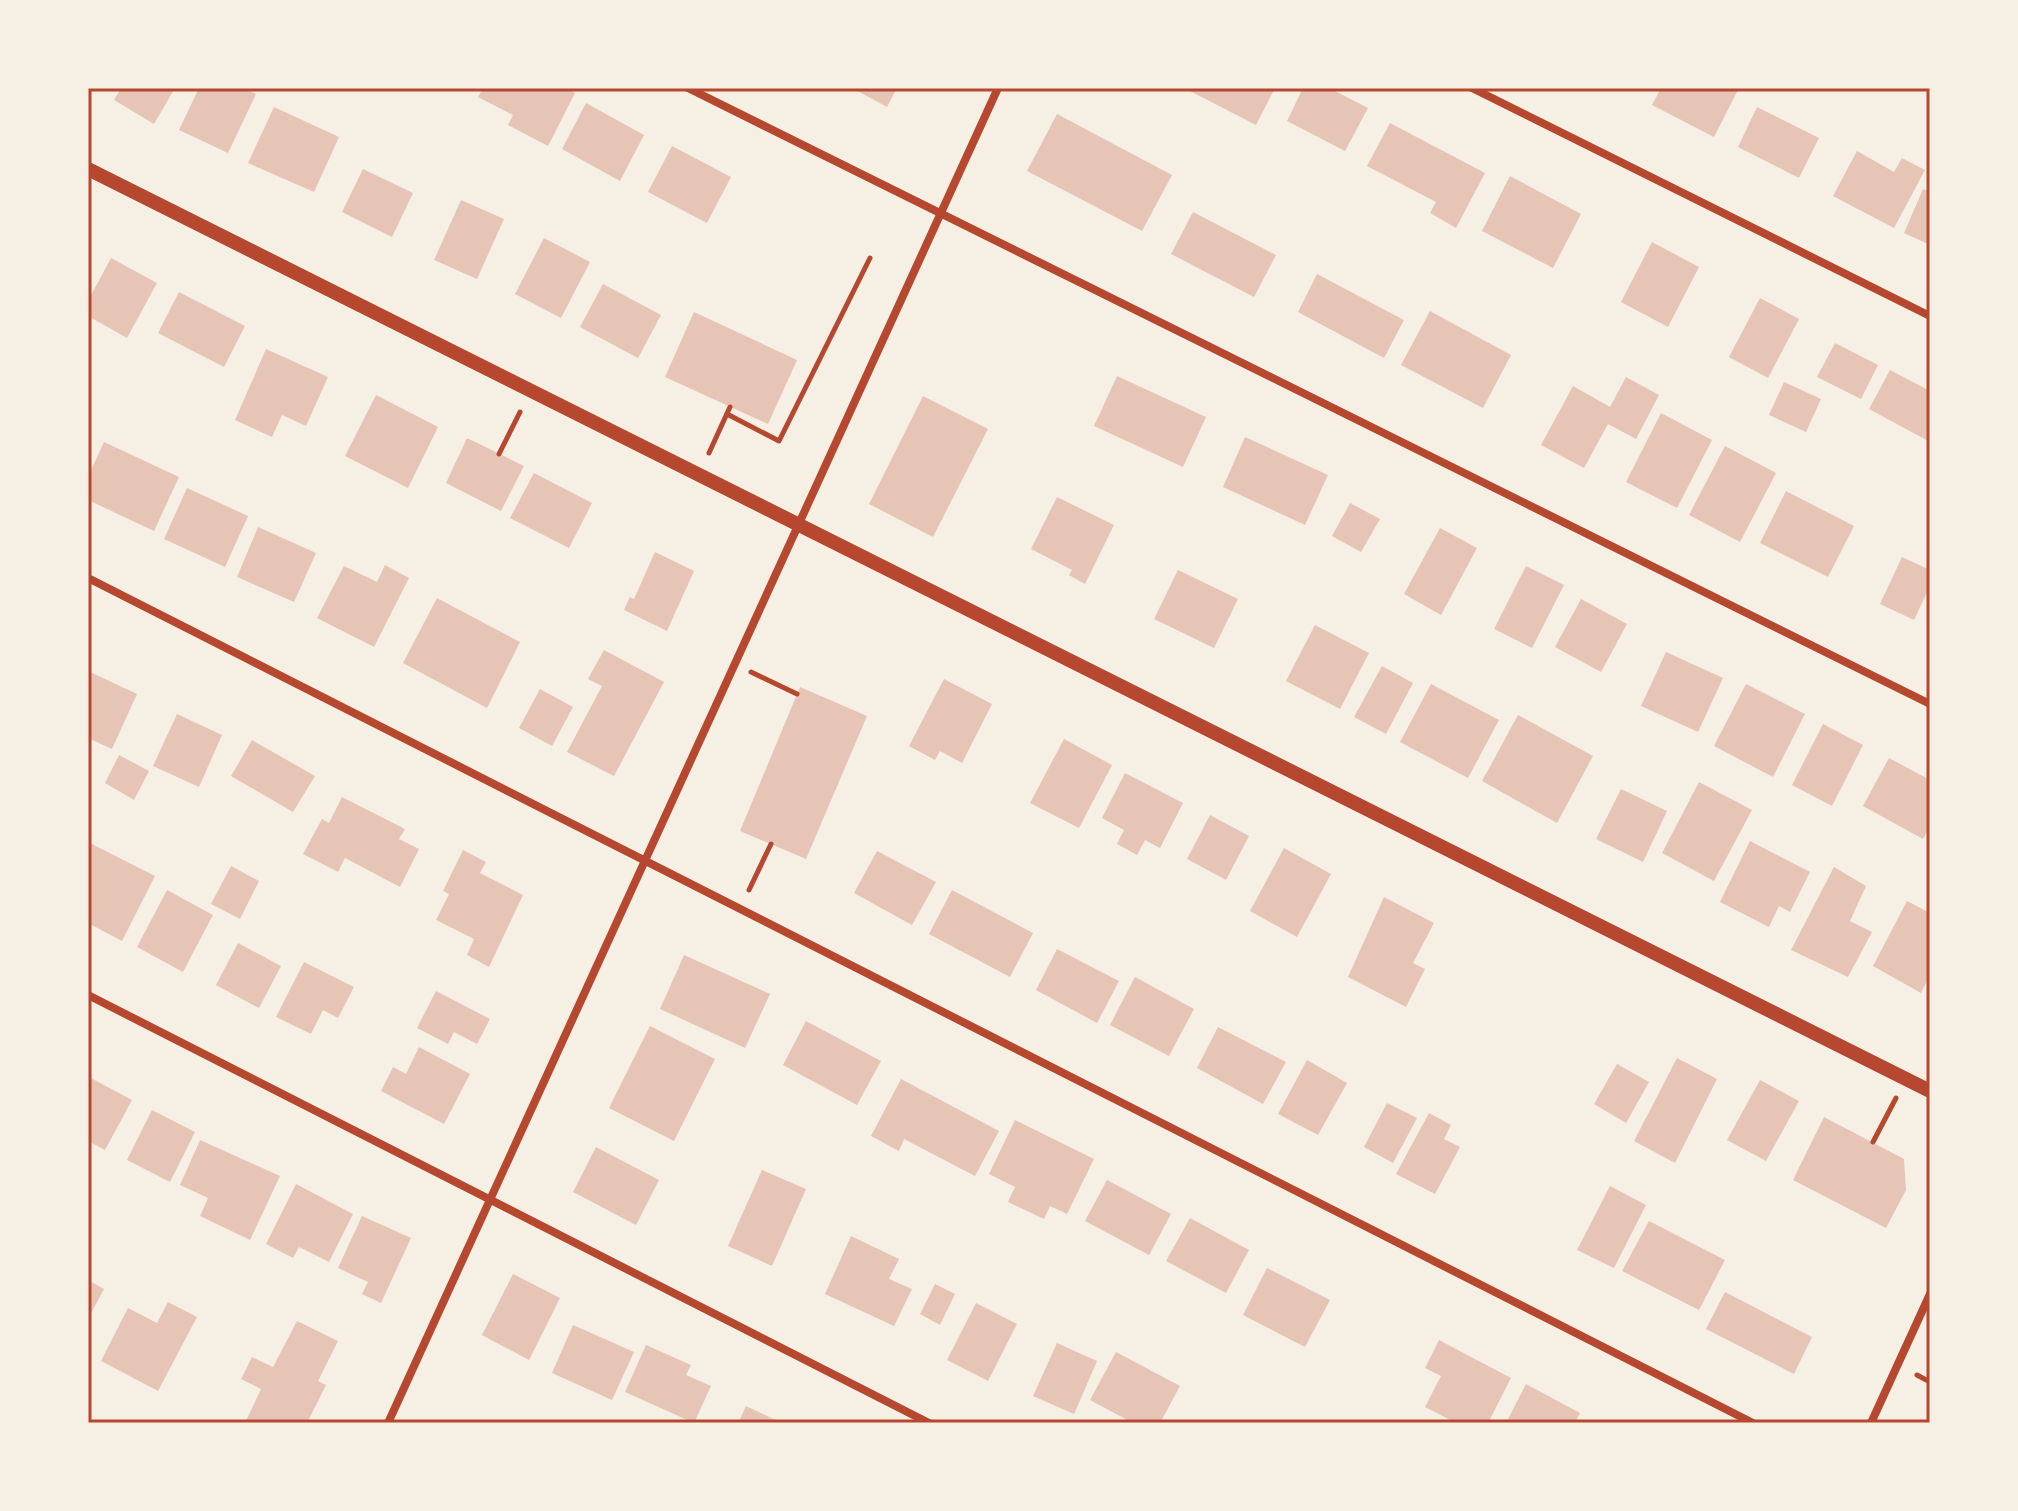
<svg xmlns="http://www.w3.org/2000/svg" width="2018" height="1511" font-family="'Sofia Sans Condensed',sans-serif">
	<rect width="100%" height="100%" fill="#f6efe4"/>
	<g fill="#e6c5b7">
		<polygon points="121,88 175,88 154,124 114,100"/>
		<polygon points="199,88 243,88 256,94 228,153 179,130"/>
		<polygon points="483,88 566,88 575,93 548,146 508,125 513,115 478,97"/>
		<polygon points="852,88 897,88 887,107"/>
		<polygon points="1191,88 1275,88 1256,125 1190,91"/>
		<polygon points="1303,88 1329,88 1368,108 1345,151 1287,121"/>
		<polygon points="1661,88 1739,88 1714,137 1652,105"/>
		<polygon points="586,103 644,135 620,181 562,149"/>
		<polygon points="274,107 339,137 314,192 248,163"/>
		<polygon points="1757,107 1819,138 1799,178 1738,147"/>
		<polygon points="1057,114 1172,175 1142,231 1027,171"/>
		<polygon points="1390,123 1485,173 1456,228 1430,213 1436,202 1367,166"/>
		<polygon points="672,146 731,177 707,223 648,192"/>
		<polygon points="1857,151 1894,172 1902,158 1925,170 1894,228 1833,196"/>
		<polygon points="363,169 413,193 392,237 342,212"/>
		<polygon points="1510,176 1581,214 1553,268 1482,231"/>
		<polygon points="1923,189 1930,192 1930,245 1904,233"/>
		<polygon points="461,200 504,219 477,279 434,260"/>
		<polygon points="1193,212 1276,255 1254,297 1171,254"/>
		<polygon points="544,238 590,262 561,318 515,294"/>
		<polygon points="1652,242 1699,267 1668,327 1621,302"/>
		<polygon points="111,258 157,283 127,338 88,316 88,301"/>
		<polygon points="1317,274 1404,320 1384,358 1298,312"/>
		<polygon points="603,284 661,315 638,358 580,327"/>
		<polygon points="179,292 245,326 224,367 158,333"/>
		<polygon points="1760,298 1799,319 1768,378 1729,357"/>
		<polygon points="1430,311 1511,355 1483,408 1401,365"/>
		<polygon points="694,312 797,360 768,424 665,377"/>
		<polygon points="1835,343 1878,365 1861,399 1817,377"/>
		<polygon points="266,349 328,377 306,426 282,415 272,437 235,420"/>
		<polygon points="1890,370 1930,391 1930,442 1869,409"/>
		<polygon points="1117,376 1206,417 1183,467 1094,426"/>
		<polygon points="1626,377 1659,395 1636,439 1608,424 1584,468 1541,445 1573,386 1610,407"/>
		<polygon points="1784,382 1821,399 1806,432 1769,415"/>
		<polygon points="376,395 438,427 408,488 345,456"/>
		<polygon points="923,396 988,429 933,537 869,504"/>
		<polygon points="1661,413 1712,440 1677,508 1626,482"/>
		<polygon points="1245,437 1328,475 1305,525 1223,487"/>
		<polygon points="467,438 524,466 501,511 446,483"/>
		<polygon points="104,442 179,477 154,531 88,500 88,477"/>
		<polygon points="1725,446 1776,473 1740,542 1689,515"/>
		<polygon points="534,473 592,503 569,548 510,518"/>
		<polygon points="187,488 248,516 225,567 164,539"/>
		<polygon points="1786,491 1854,526 1828,577 1760,543"/>
		<polygon points="1057,497 1114,525 1085,584 1069,575 1072,570 1031,549"/>
		<polygon points="1350,503 1380,519 1361,552 1332,536"/>
		<polygon points="258,527 316,553 294,602 237,577"/>
		<polygon points="1440,528 1477,548 1441,615 1404,594"/>
		<polygon points="655,552 694,571 667,631 624,610 630,597 634,599"/>
		<polygon points="1902,557 1930,570 1930,586 1914,620 1880,604"/>
		<polygon points="385,565 409,578 374,647 317,618 344,566 377,582"/>
		<polygon points="1526,566 1564,585 1532,648 1494,629"/>
		<polygon points="1178,570 1238,599 1214,648 1154,619"/>
		<polygon points="437,598 520,642 487,708 403,663"/>
		<polygon points="1581,599 1627,624 1601,672 1555,647"/>
		<polygon points="1315,625 1369,653 1340,709 1286,681"/>
		<polygon points="604,650 664,682 614,776 567,752 602,686 588,679"/>
		<polygon points="1666,652 1723,678 1698,732 1641,706"/>
		<polygon points="1382,666 1413,683 1386,734 1354,717"/>
		<polygon points="88,671 137,694 112,749 88,738"/>
		<polygon points="944,679 992,704 962,763 940,751 935,760 909,746"/>
		<polygon points="1431,684 1499,720 1468,778 1400,742"/>
		<polygon points="1746,684 1805,714 1773,777 1714,746"/>
		<polygon points="800,687 867,716 806,859 740,831"/>
		<polygon points="540,689 573,707 552,746 519,728"/>
		<polygon points="177,714 222,735 199,787 153,766"/>
		<polygon points="1518,715 1593,756 1557,823 1482,781"/>
		<polygon points="1823,724 1863,745 1832,806 1792,785"/>
		<polygon points="1064,739 1112,765 1079,828 1030,803"/>
		<polygon points="252,740 315,776 293,812 231,776"/>
		<polygon points="119,755 149,771 134,800 105,783"/>
		<polygon points="1889,758 1930,780 1930,826 1923,839 1863,806"/>
		<polygon points="1125,773 1183,803 1160,848 1145,840 1137,855 1117,844 1124,830 1102,818"/>
		<polygon points="1699,782 1752,810 1714,881 1662,853"/>
		<polygon points="1621,789 1667,811 1643,862 1596,839"/>
		<polygon points="342,797 405,829 399,839 419,849 400,887 345,858 338,872 303,854 322,819 329,823"/>
		<polygon points="1210,815 1249,836 1226,880 1187,859"/>
		<polygon points="1750,841 1810,872 1790,912 1779,906 1769,927 1720,902"/>
		<polygon points="88,842 155,876 122,941 88,923"/>
		<polygon points="1284,848 1331,874 1297,937 1250,911"/>
		<polygon points="463,850 486,862 480,873 523,895 489,967 467,955 474,939 436,920 449,894 443,891"/>
		<polygon points="877,851 936,882 912,925 854,893"/>
		<polygon points="231,866 259,881 240,919 211,904"/>
		<polygon points="1834,867 1866,886 1850,921 1872,932 1848,977 1791,950"/>
		<polygon points="167,890 213,915 183,972 137,947"/>
		<polygon points="952,890 1033,933 1010,977 929,934"/>
		<polygon points="1384,897 1434,923 1413,963 1425,969 1406,1007 1348,977"/>
		<polygon points="1907,901 1930,913 1930,975 1921,993 1873,966"/>
		<polygon points="238,943 281,966 259,1008 216,985"/>
		<polygon points="1057,949 1119,981 1097,1023 1036,990"/>
		<polygon points="684,955 770,994 745,1048 660,1009"/>
		<polygon points="304,962 354,987 338,1018 323,1010 311,1034 276,1017"/>
		<polygon points="1135,977 1194,1009 1169,1056 1110,1025"/>
		<polygon points="436,991 490,1019 477,1044 454,1032 448,1044 417,1028"/>
		<polygon points="806,1021 881,1061 857,1105 783,1065"/>
		<polygon points="650,1026 715,1059 674,1141 609,1108"/>
		<polygon points="1218,1027 1286,1062 1263,1104 1197,1068"/>
		<polygon points="419,1047 470,1074 444,1124 381,1091 393,1067 406,1074"/>
		<polygon points="1677,1058 1717,1079 1675,1163 1634,1141"/>
		<polygon points="1307,1060 1347,1083 1318,1135 1278,1114"/>
		<polygon points="1617,1064 1649,1082 1626,1123 1594,1104"/>
		<polygon points="89,1077 132,1100 105,1150 88,1141"/>
		<polygon points="901,1079 999,1131 975,1176 904,1139 899,1151 871,1136"/>
		<polygon points="1760,1080 1799,1101 1766,1161 1727,1140"/>
		<polygon points="1387,1103 1417,1118 1393,1163 1364,1147"/>
		<polygon points="152,1110 195,1132 170,1182 127,1160"/>
		<polygon points="1429,1113 1451,1125 1444,1139 1460,1147 1435,1194 1396,1174"/>
		<polygon points="1824,1117 1904,1159 1906,1190 1886,1228 1793,1180"/>
		<polygon points="1015,1120 1094,1159 1067,1214 1050,1206 1044,1219 1008,1202 1015,1187 989,1174"/>
		<polygon points="200,1140 280,1176 250,1240 200,1216 208,1198 180,1185"/>
		<polygon points="596,1147 659,1180 636,1225 573,1192"/>
		<polygon points="762,1170 806,1189 772,1266 728,1246"/>
		<polygon points="1107,1180 1171,1214 1149,1255 1085,1221"/>
		<polygon points="296,1184 353,1214 329,1262 299,1247 293,1258 266,1244"/>
		<polygon points="1610,1186 1646,1205 1614,1268 1577,1250"/>
		<polygon points="362,1216 411,1238 381,1303 362,1294 368,1282 338,1268"/>
		<polygon points="1190,1218 1249,1250 1226,1293 1166,1261"/>
		<polygon points="1649,1221 1725,1260 1699,1310 1622,1271"/>
		<polygon points="851,1236 899,1259 889,1279 912,1289 894,1326 825,1294"/>
		<polygon points="1267,1268 1330,1300 1305,1347 1243,1315"/>
		<polygon points="513,1274 560,1298 529,1360 482,1335"/>
		<polygon points="88,1280 104,1289 88,1319"/>
		<polygon points="935,1284 955,1294 940,1325 920,1314"/>
		<polygon points="1725,1292 1812,1337 1794,1374 1706,1329"/>
		<polygon points="168,1302 197,1317 158,1391 101,1361 128,1308 157,1323"/>
		<polygon points="976,1303 1017,1324 988,1381 947,1360"/>
		<polygon points="297,1321 338,1341 318,1381 326,1385 307,1423 245,1423 261,1389 241,1379 252,1357 273,1367"/>
		<polygon points="573,1325 634,1352 612,1400 552,1373"/>
		<polygon points="1439,1340 1511,1378 1488,1423 1456,1423 1425,1407 1441,1376 1425,1368"/>
		<polygon points="1057,1343 1097,1361 1074,1414 1033,1396"/>
		<polygon points="646,1345 691,1365 686,1375 711,1386 694,1423 625,1392"/>
		<polygon points="1116,1352 1180,1386 1160,1423 1133,1423 1090,1400"/>
		<polygon points="1526,1384 1580,1413 1575,1423 1506,1423"/>
		<polygon points="746,1406 782,1423 738,1423"/>
	</g>
	<g fill="none" stroke-linecap="round" stroke-linejoin="round">
		<g stroke="#b5482f" stroke-width="5">
			<polyline points="727,414 779,441 870,258"/>
			<polyline points="709,453 730,407"/>
			<polyline points="499,454 520,412"/>
			<polyline points="751,672 797,694"/>
			<polyline points="749,890 771,844"/>
			<polyline points="1873,1142 1896,1098"/>
			<polyline points="1917,1375 1930,1382"/>
		</g>
		<g stroke="#b5482f" stroke-width="8">
			<polyline points="688,88 1930,704"/>
			<polyline points="1472,88 1930,316"/>
			<polyline points="88,578 1753,1423"/>
			<polyline points="88,995 929,1423"/>
			<polyline points="388,1423 998,88"/>
			<polyline points="1871,1423 1930,1294"/>
		</g>
		<polyline stroke="#b5482f" stroke-width="14" points="88,169 1930,1091"/>
	</g>
	<rect width="2018" height="1511" fill="none" stroke="#f6efe4" stroke-width="180"/>
	<rect x="90" y="90" width="1838" height="1331" fill="none" stroke="#b5482f" stroke-width="3"/>
</svg>
